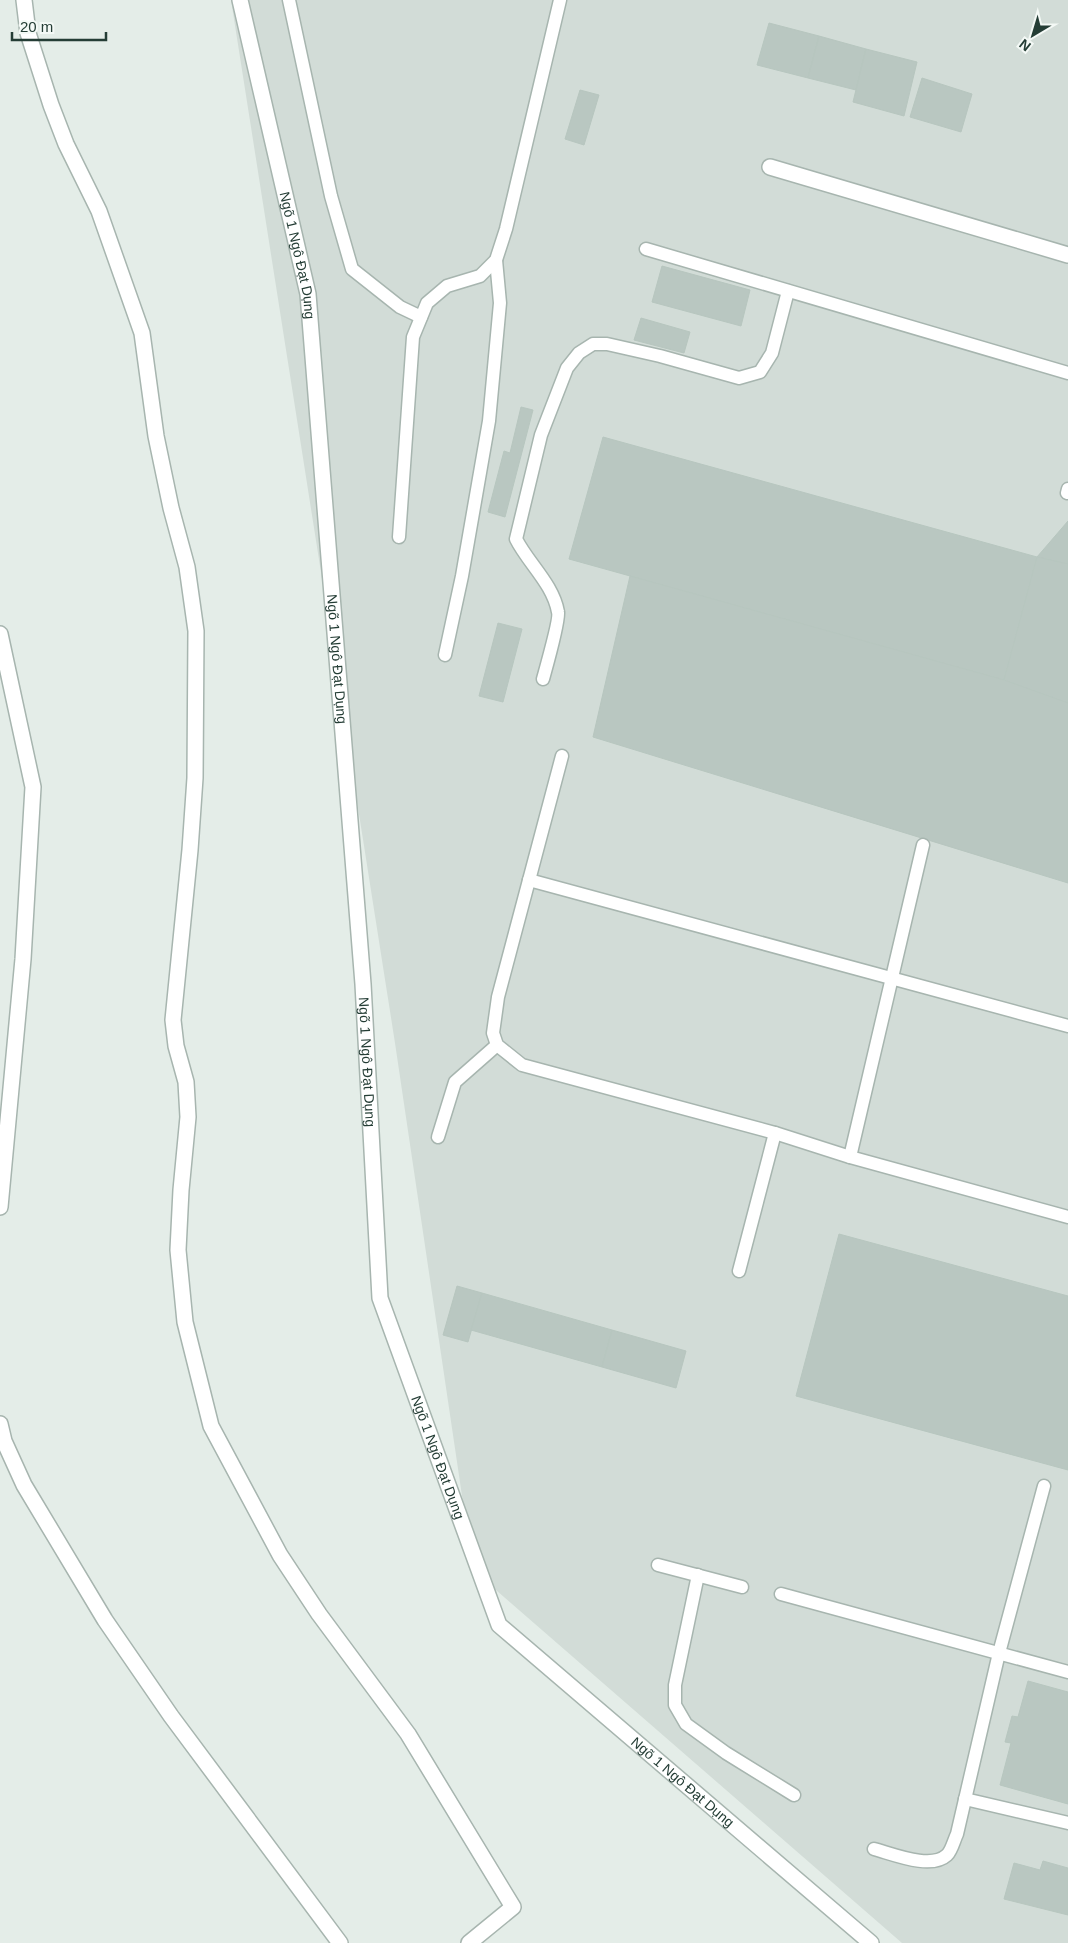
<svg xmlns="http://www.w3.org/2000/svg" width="1068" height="1943" font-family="Arial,sans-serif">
	<rect width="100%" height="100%" fill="#e4ede8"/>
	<polygon fill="#d2dcd7" points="231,0 1068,0 1068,1943 902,1943 473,1570 395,1043"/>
	<g fill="#b9c7c1" stroke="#b7c6bf">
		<polygon points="769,23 819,36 808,78 757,65"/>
		<polygon points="819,36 866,49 856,90 808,78"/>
		<polygon points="866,49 917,62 904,116 853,102"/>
		<polygon points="922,78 972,94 961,132 910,117"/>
		<polygon points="580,90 599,95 584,145 565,139"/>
		<polygon points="662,266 750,290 741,326 652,302"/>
		<polygon points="641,318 690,332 684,353 634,340"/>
		<polygon points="521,407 533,410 505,517 488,512 504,451 510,453"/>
		<polygon points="603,437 1037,557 1004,680 569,559"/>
		<polygon points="1068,521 1068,564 1037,557"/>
		<polygon points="1037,557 1068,564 1068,703 1004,680"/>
		<polygon points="630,576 1004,680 1068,703 1068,883 593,737"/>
		<polygon points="498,623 522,629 503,702 479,696"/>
		<polygon points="839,1234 1068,1296 1068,1470 796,1396"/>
		<polygon points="457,1286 482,1293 468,1342 443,1335"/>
		<polygon points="482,1293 612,1330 602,1367 471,1330"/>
		<polygon points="612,1330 686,1351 676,1388 602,1367"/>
		<polygon points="1028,1681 1068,1692 1068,1804 1000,1785 1011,1743 1005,1742 1012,1716 1018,1717"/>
		<polygon points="1043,1861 1068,1868 1068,1915 1004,1899 1014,1863 1040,1870"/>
	</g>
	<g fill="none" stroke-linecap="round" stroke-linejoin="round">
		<g stroke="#a7b5af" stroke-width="15">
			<g id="lane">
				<polyline points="289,0 331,196 352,269 400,307 421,317"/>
				<polyline points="646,249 1068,373"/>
				<polyline points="1067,493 1068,489"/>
				<polyline points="399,537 413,337 427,303 447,286 480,276 496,260 506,229 560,0"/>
				<polyline points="445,655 462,576 489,421 500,303 496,260"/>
				<path d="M543,679C546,668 560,619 558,612C553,584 528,563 516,539L541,435L567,368L579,353L593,344H607L660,356L739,378L760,372L772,353L788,291"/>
				<polyline points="562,756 498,997 493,1033 497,1045 522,1065 775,1133 850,1157 1068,1217"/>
				<polyline points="529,880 1068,1026"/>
				<polyline points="438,1137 455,1082 497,1045"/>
				<polyline points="850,1157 923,845"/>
				<polyline points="739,1271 775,1133"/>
				<polyline points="658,1565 742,1587"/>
				<polyline points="698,1575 675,1685 675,1705 686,1724 726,1753 794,1795"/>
				<polyline points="781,1594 1068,1672"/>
				<polyline points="965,1799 1068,1823"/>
				<path d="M874,1849C893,1854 931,1870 947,1855C952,1850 954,1840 957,1834L999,1653L1044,1486"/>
			</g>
		</g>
		<g stroke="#a7b5af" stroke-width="18">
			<g id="street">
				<polyline points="24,0 28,33 51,105 66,144 99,211 142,333 156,436 171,508 187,567 196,631 195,778 190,850 173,1020 176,1046 186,1082 188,1117 181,1190 178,1250 185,1322 211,1426 280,1555 319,1614 408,1734 513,1907 469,1943"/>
				<path id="s1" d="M240,0L308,294L363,984L380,1298L499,1625L871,1943"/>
				<polyline points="770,167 1068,255"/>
				<polyline points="0,634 33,787 23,959 0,1207"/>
				<polyline points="0,1424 4,1441 24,1485 105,1620 171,1716 340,1943"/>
			</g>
		</g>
		<use href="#lane" stroke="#fff" stroke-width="12"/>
		<use href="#street" stroke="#fff" stroke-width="15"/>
	</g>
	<g text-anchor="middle" stroke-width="4" stroke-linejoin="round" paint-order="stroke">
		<g font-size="14" fill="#243d35" stroke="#f4f9f6">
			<text dy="5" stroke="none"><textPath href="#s1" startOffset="262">Ngõ 1 Ngô Đạt Dụng</textPath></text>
			<text dy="5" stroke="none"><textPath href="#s1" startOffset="668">Ngõ 1 Ngô Đạt Dụng</textPath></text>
			<text dy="5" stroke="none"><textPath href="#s1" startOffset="1072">Ngõ 1 Ngô Đạt Dụng</textPath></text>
			<text dy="5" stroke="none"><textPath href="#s1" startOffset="1478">Ngõ 1 Ngô Đạt Dụng</textPath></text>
			<text dy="5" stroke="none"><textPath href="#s1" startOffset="1898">Ngõ 1 Ngô Đạt Dụng</textPath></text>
		</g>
	</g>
	<g transform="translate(1033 35) rotate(218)" stroke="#f4f9f6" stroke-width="4" paint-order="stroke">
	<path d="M0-4L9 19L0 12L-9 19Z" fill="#243d35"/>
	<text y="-8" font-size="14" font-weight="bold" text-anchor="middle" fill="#243d35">N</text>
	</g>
	<path d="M12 32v8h94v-8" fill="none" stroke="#243d35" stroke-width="2.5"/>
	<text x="20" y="32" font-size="15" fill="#243d35" stroke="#f4f9f6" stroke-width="4" paint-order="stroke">20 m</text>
</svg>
